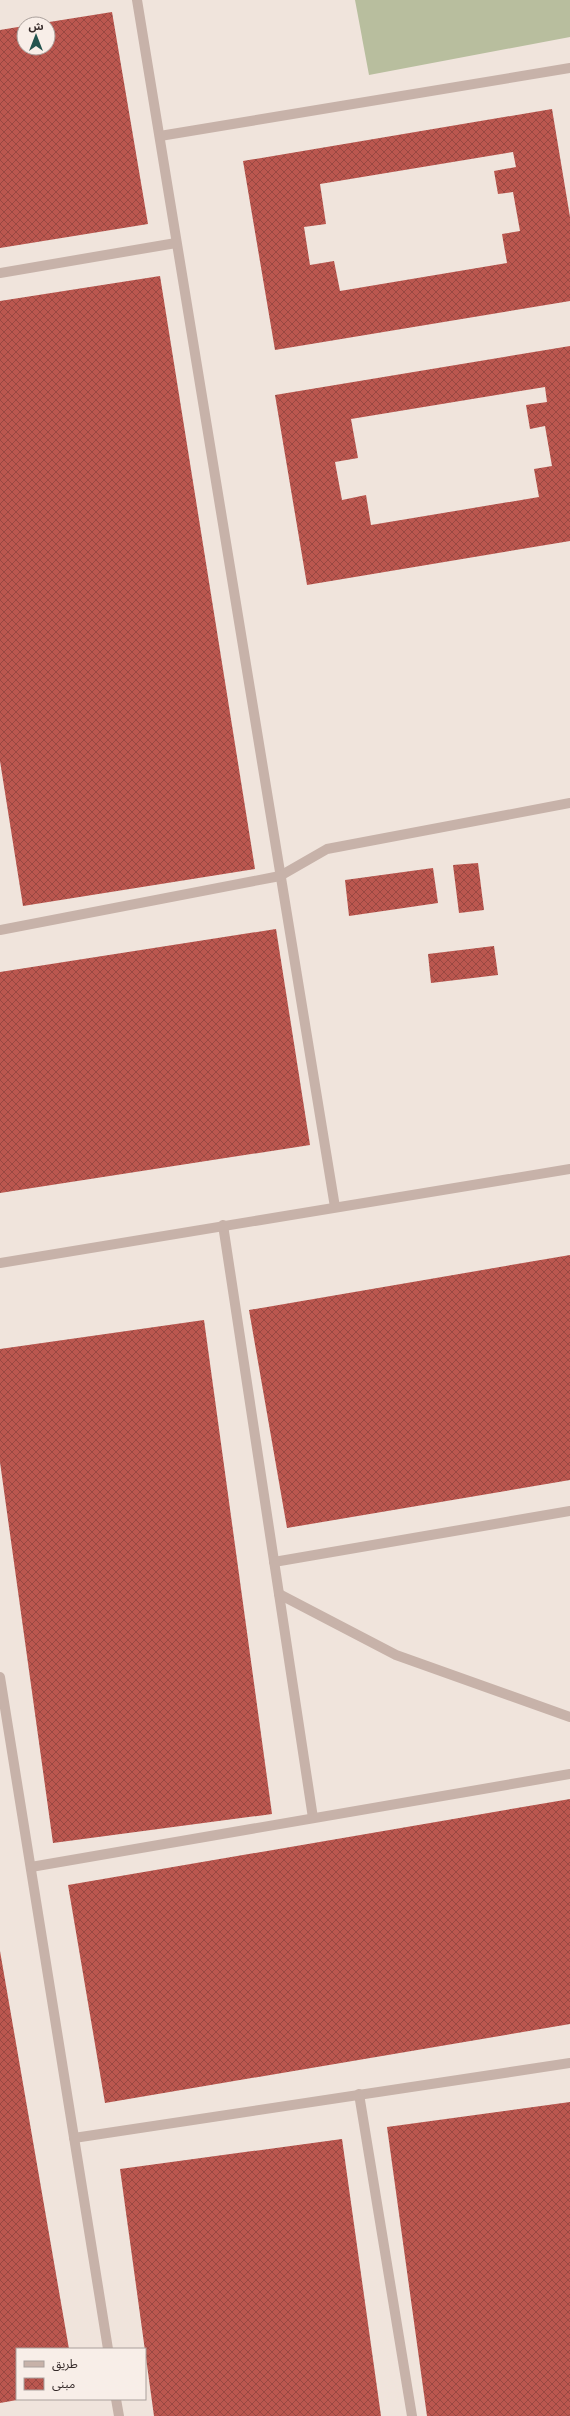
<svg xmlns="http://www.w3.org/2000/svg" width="570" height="2416" font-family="'Golos Text','Noto Sans Arabic',sans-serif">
	<defs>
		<pattern id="building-cross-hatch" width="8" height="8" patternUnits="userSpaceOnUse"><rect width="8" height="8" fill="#bb574f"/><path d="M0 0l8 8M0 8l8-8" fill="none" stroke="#994842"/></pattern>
	</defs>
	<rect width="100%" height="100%" fill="#f0e4dc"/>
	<polygon fill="#b8be9e" points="355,0 570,0 570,37 369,75"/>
	<g fill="url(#building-cross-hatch)" fill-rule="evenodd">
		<polygon points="112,12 148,224 0,248 0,30 24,26 24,48 48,48 48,24 43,23"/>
		<path d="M552,109L570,217V301L275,350L243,161ZM513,152L516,167L494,171L498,194L513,192L520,231L502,234L507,263L340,291L334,261L310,265L304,227L326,224L320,184Z"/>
		<polygon points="160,276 255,869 23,906 0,761 0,301"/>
		<path d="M570,346V541L307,585L275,395ZM545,387L547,402L526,405L530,429L545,426L552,466L534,469L539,497L371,525L366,495L342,500L335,462L358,458L351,419Z"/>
		<polygon points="478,863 484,910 459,913 453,865"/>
		<polygon points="433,868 438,903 349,916 345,880"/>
		<polygon points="276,929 310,1145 0,1193 0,972"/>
		<polygon points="494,946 498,975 431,983 428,954"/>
		<polygon points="570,1255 570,1480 287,1528 249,1310"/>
		<polygon points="204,1320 272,1814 53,1843 0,1462 0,1349"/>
		<polygon points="570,1799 570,2024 105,2103 68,1885"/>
		<polygon points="0,1951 69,2349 17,2349 17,2400 0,2403"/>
		<polygon points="570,2102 570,2416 427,2416 387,2127"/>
		<polygon points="342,2139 381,2416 154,2416 120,2169"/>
	</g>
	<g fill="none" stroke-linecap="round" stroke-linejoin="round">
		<g stroke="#c7b2a9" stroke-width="10">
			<polyline points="137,0 335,1207"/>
			<polyline points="160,136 570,68"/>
			<polyline points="0,273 176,243"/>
			<polyline points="0,930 280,876 327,849 570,803"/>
			<polyline points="223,1225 313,1818"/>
			<polyline points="0,1263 570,1169"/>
			<polyline points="274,1562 570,1511"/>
			<polyline points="279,1594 396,1655 570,1717"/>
			<polyline points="0,1677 108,2349"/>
			<polyline points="31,1867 570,1774"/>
			<polyline points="359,2094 412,2416"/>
			<polyline points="74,2138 570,2063"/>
			<polyline points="116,2399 119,2416"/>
		</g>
	</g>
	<rect x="16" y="2348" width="130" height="52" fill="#f8eee8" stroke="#aaa09c"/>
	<rect x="24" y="2361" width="20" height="6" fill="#c7b2a9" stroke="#aaa09c"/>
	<text x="52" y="2368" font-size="12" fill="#352a29">طريق</text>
	<rect x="24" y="2378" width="20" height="12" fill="url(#building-cross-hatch)" stroke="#aaa09c"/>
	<text x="52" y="2388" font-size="12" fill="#352a29">مبنى</text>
	<g transform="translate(36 36)"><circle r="19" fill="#f8eee8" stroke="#aaa09c"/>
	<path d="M0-3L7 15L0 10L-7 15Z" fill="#22534e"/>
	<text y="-6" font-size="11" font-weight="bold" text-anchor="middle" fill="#352a29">ش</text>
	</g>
</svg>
